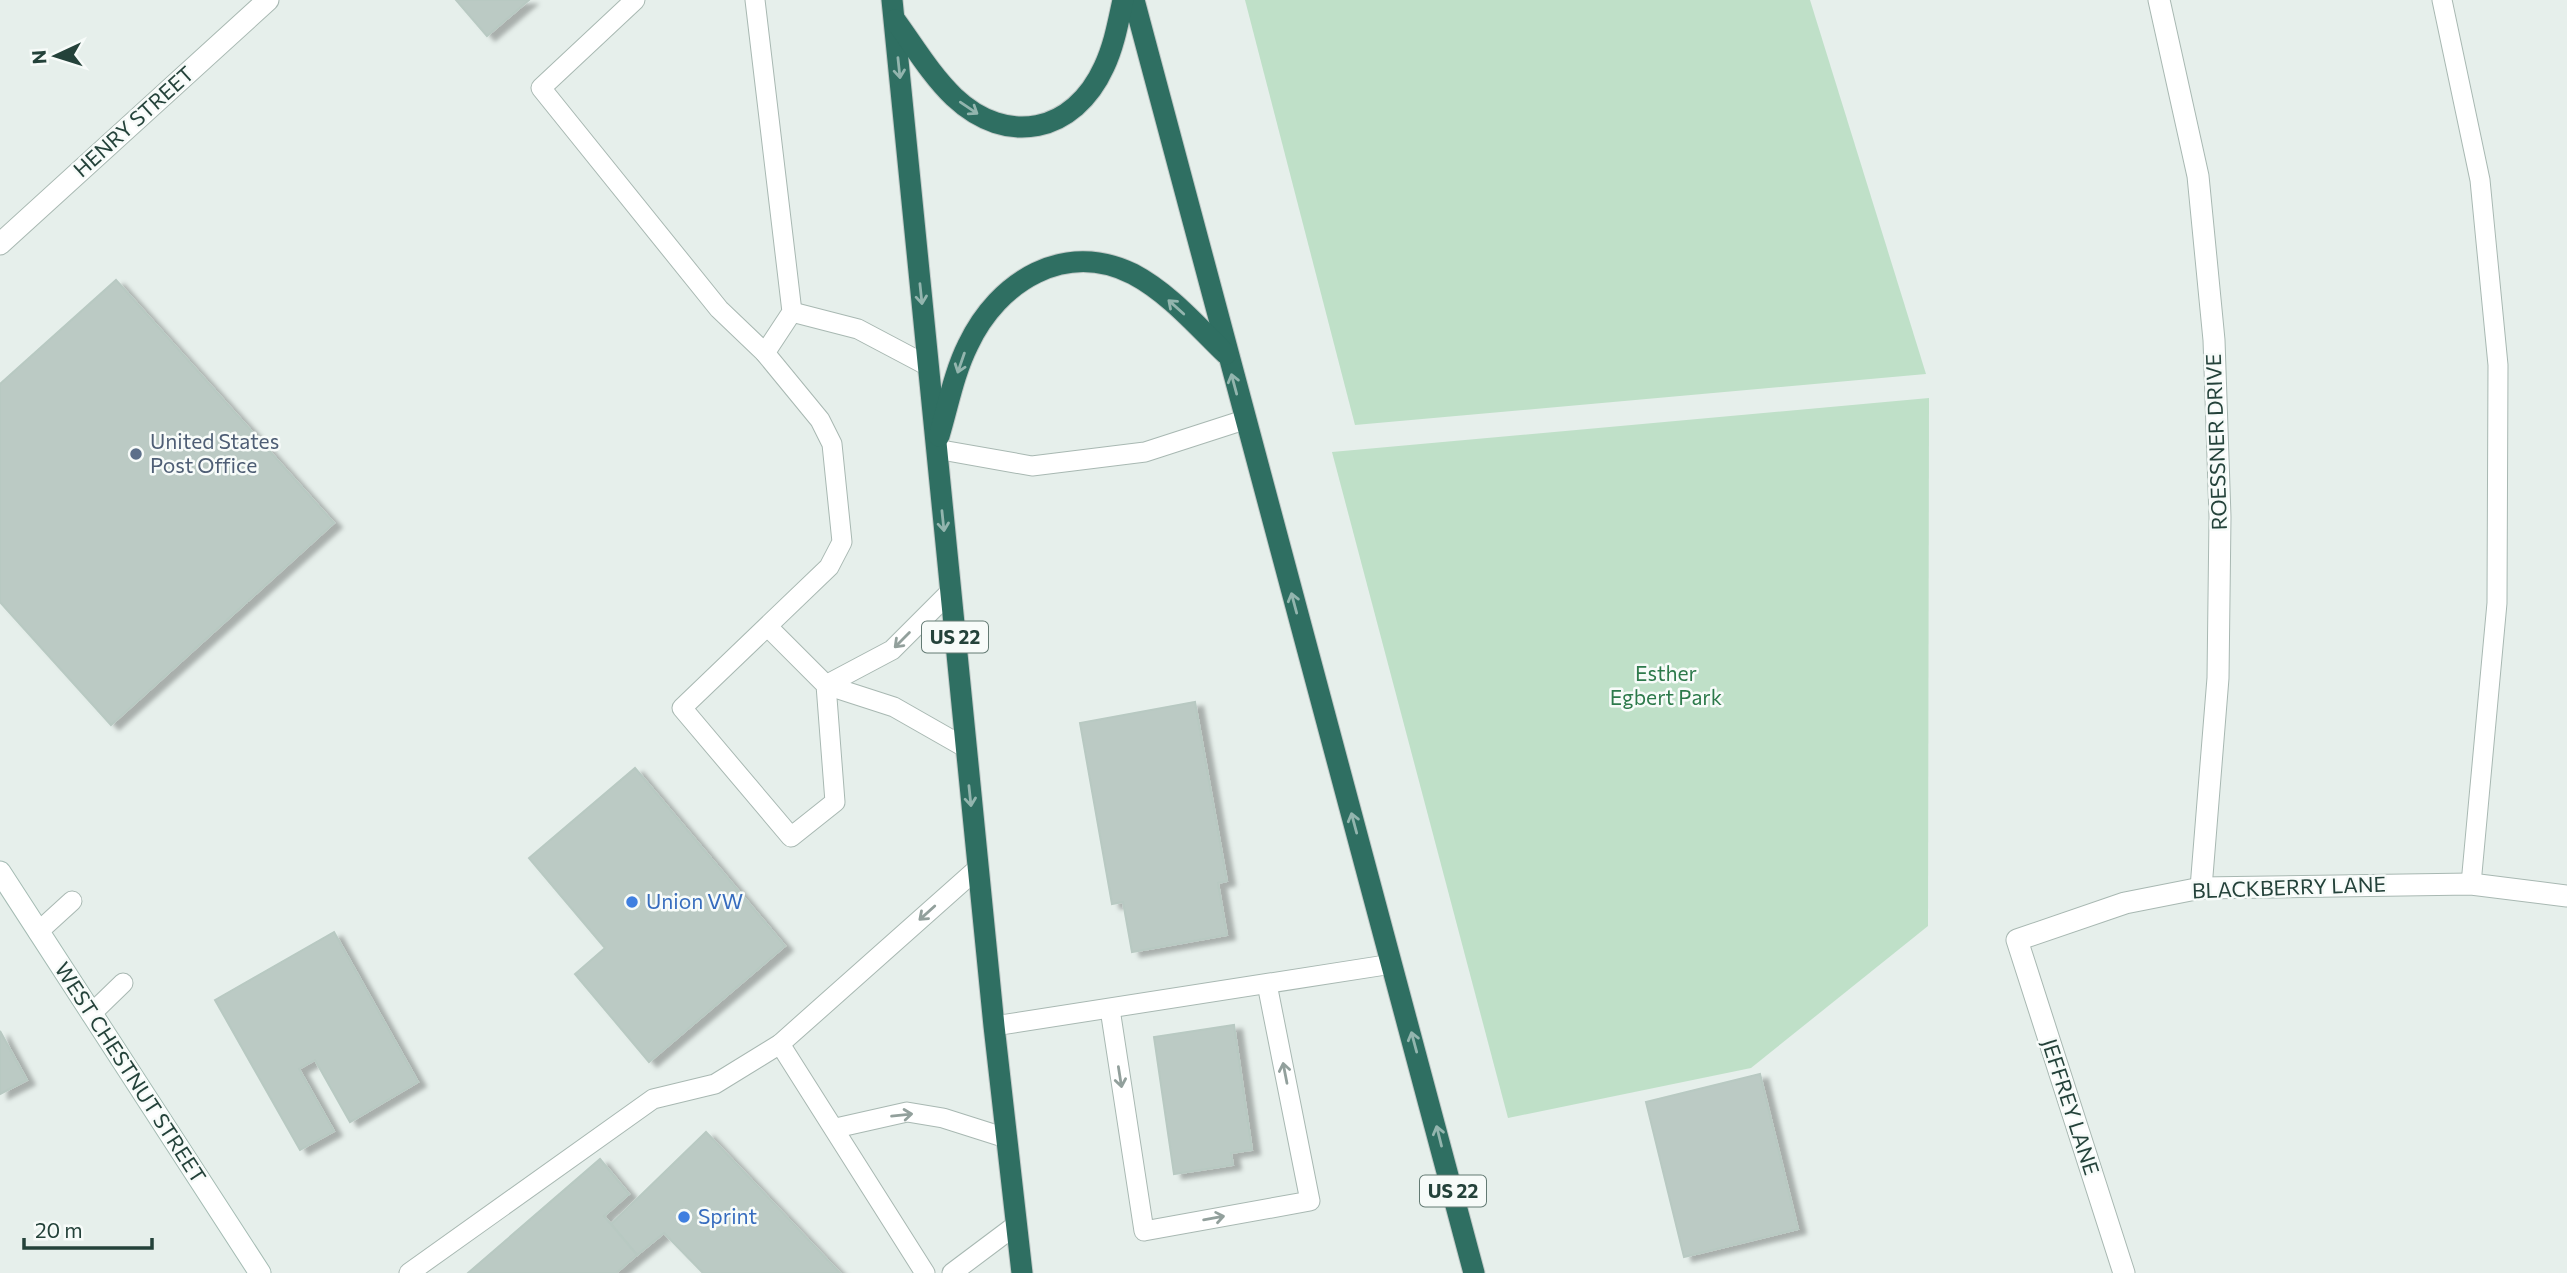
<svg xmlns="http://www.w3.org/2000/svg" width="2567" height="1273" font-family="Commissioner,sans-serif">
	<defs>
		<filter id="shadow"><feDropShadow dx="8" dy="4.5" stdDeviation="2" flood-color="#0004"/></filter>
	</defs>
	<rect width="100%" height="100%" fill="#e6efeb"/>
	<g fill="#bfe0c8">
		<polygon points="1245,0 1810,0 1926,374 1355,425"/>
		<polygon points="1929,398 1928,926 1751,1068 1508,1118 1332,452"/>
	</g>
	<g fill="#bbcac4" stroke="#b8c9c2" stroke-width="2" filter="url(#shadow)">
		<polygon points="456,0 529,0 487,36"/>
		<polygon points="116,280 334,523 111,725 0,602 0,384"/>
		<polygon points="1195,702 1227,881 1218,883 1227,935 1132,952 1123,902 1112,904 1080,723"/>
		<polygon points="635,768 785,946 649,1062 575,974 605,948 529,858"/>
		<polygon points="334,932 418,1082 350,1122 315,1060 299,1069 334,1131 300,1150 215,1000"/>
		<polygon points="1234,1025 1252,1150 1231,1153 1233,1165 1174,1174 1154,1037"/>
		<polygon points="0,1031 27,1080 0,1094"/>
		<polygon points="1760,1074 1798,1229 1684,1257 1646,1102"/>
		<polygon points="706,1132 840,1273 703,1273 664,1233 637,1255 611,1224"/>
		<polygon points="600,1159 629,1194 604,1216 637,1255 616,1273 468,1273"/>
	</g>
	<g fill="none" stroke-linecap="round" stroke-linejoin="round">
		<g stroke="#a8b8b2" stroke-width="21">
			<g id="lane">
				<polyline points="635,0 541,88 719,309 765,353 820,420 832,444 842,542 829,567 682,708 791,837 835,802 826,685 768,627"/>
				<polyline points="755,0 792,312 765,353"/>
				<polyline points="2442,0 2480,180 2498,365 2497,603 2471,884"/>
				<polyline points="792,312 858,329 928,366"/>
				<polyline points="936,449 1032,466 1145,452 1244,420"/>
				<polyline points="950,592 892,650 826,685 894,707 966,748"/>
				<polyline points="38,932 72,901"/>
				<polyline points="1110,1009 1144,1231 1310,1201 1267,984"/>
				<polyline points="91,1014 123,983"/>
				<polyline points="994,1026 1392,964"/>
				<polyline points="780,1044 925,1273"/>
				<polyline points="836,1128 907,1112 943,1118 1006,1138"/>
				<polyline points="409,1273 653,1099 715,1084 780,1044 978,868"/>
				<polyline points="952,1273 1016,1225"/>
			</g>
		</g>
		<g stroke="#a8b8b2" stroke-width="23">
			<g id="street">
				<polyline points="2159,0 2198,176 2214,340 2220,517 2218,678 2201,888"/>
				<polyline points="0,244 268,0"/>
				<polyline points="2124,1273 2017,940 2125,903 2201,888 2471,884 2567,896"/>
			</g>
		</g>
		<g stroke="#a4bbb3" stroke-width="23">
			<polyline id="secondary" points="0,872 260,1273"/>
		</g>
		<g stroke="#c2cac8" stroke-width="23">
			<g id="highway">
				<polyline points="892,0 994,1026 1022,1273"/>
				<polyline points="1134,0 1474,1273"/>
				<path d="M895,20C914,46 931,75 954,97C1007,147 1074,133 1104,67C1114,46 1118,23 1123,0"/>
				<path d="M939,436C948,406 954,373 968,345C998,281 1065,240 1133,274C1169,293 1197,326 1226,354"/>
			</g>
		</g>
		<use href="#lane" stroke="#fff" stroke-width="19"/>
		<use href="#street" stroke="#fff" stroke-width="21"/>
		<use href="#secondary" stroke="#fff" stroke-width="21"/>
		<use href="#highway" stroke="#2f6f62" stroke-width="21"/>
	</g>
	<defs><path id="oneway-shaft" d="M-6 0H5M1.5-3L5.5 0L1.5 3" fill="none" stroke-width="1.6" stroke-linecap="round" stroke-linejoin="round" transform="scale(1.75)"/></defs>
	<g stroke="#93b5ae">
		<use href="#oneway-shaft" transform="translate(899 68) rotate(84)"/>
		<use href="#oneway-shaft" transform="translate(969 108) rotate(34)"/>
		<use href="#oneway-shaft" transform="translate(921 294) rotate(84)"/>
		<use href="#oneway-shaft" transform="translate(1176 307) rotate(-138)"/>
		<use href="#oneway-shaft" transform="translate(961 363) rotate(109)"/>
		<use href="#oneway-shaft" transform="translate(1234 384) rotate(-105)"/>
		<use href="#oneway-shaft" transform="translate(943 521) rotate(84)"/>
		<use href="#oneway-shaft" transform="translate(1294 603) rotate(-105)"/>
		<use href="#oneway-shaft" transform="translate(970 796) rotate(84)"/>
		<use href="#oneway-shaft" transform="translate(1354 823) rotate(-105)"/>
		<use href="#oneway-shaft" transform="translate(1414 1042) rotate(-105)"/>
		<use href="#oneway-shaft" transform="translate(1439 1136) rotate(-104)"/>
	</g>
	<g stroke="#92a09c">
		<use href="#oneway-shaft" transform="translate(902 640) rotate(135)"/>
		<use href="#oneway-shaft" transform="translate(927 913) rotate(138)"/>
		<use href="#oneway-shaft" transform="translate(1285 1073) rotate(-101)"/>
		<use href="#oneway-shaft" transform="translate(1120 1077) rotate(81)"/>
		<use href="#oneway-shaft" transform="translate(902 1115) rotate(-6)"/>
		<use href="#oneway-shaft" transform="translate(1214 1218) rotate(-10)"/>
	</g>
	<circle fill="#5c6f8a" stroke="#f7fbf9" stroke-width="2.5" cx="136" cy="454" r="7"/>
	<g fill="#3f7fe0" stroke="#f7fbf9" stroke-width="2.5">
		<circle cx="632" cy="902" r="7"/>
		<circle cx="684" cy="1217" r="7"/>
	</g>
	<g text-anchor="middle" stroke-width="5" stroke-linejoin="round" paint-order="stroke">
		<g fill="#f7fbf9" stroke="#637a73" stroke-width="2">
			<rect x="922" y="621.5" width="66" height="31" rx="5"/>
			<rect x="1420" y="1175.5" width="66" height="31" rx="5"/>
		</g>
		<g font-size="19" font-weight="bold" fill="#24423a">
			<text x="955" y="644">US 22</text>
			<text x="1453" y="1198">US 22</text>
		</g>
		<g font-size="21" fill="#24423a" stroke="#f7fbf9">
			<text transform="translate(134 122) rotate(-42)" y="7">HENRY STREET</text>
			<text transform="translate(2217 442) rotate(-92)" y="7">ROESSNER DRIVE</text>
			<text transform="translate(2289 888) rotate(-2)" y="7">BLACKBERRY LANE</text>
			<text transform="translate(130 1073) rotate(57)" y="7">WEST CHESTNUT STREET</text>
			<text transform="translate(2070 1107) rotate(72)" y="7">JEFFREY LANE</text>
		</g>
		<g font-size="21" fill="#4e5e75" stroke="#f7fbf9" text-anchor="start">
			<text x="150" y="449">United States<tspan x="150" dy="24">Post Office</tspan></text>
		</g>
		<g font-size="21" fill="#2d7a4b" stroke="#f7fbf9">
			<text x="1666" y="681">Esther<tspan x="1666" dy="24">Egbert Park</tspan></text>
		</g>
		<g font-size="21" fill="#366cbe" stroke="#f7fbf9" text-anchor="start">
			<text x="646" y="909">Union VW</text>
			<text x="698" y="1224">Sprint</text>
		</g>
	</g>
	<g transform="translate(56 56) rotate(266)" stroke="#f7fbf9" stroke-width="5" paint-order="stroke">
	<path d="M0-5L12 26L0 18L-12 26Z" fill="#24423a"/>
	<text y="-10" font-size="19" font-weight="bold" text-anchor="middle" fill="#24423a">N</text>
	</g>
	<path d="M24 1238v10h128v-10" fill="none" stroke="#24423a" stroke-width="3.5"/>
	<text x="35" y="1238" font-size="21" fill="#24423a" stroke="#f7fbf9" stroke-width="5" paint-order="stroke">20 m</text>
</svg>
